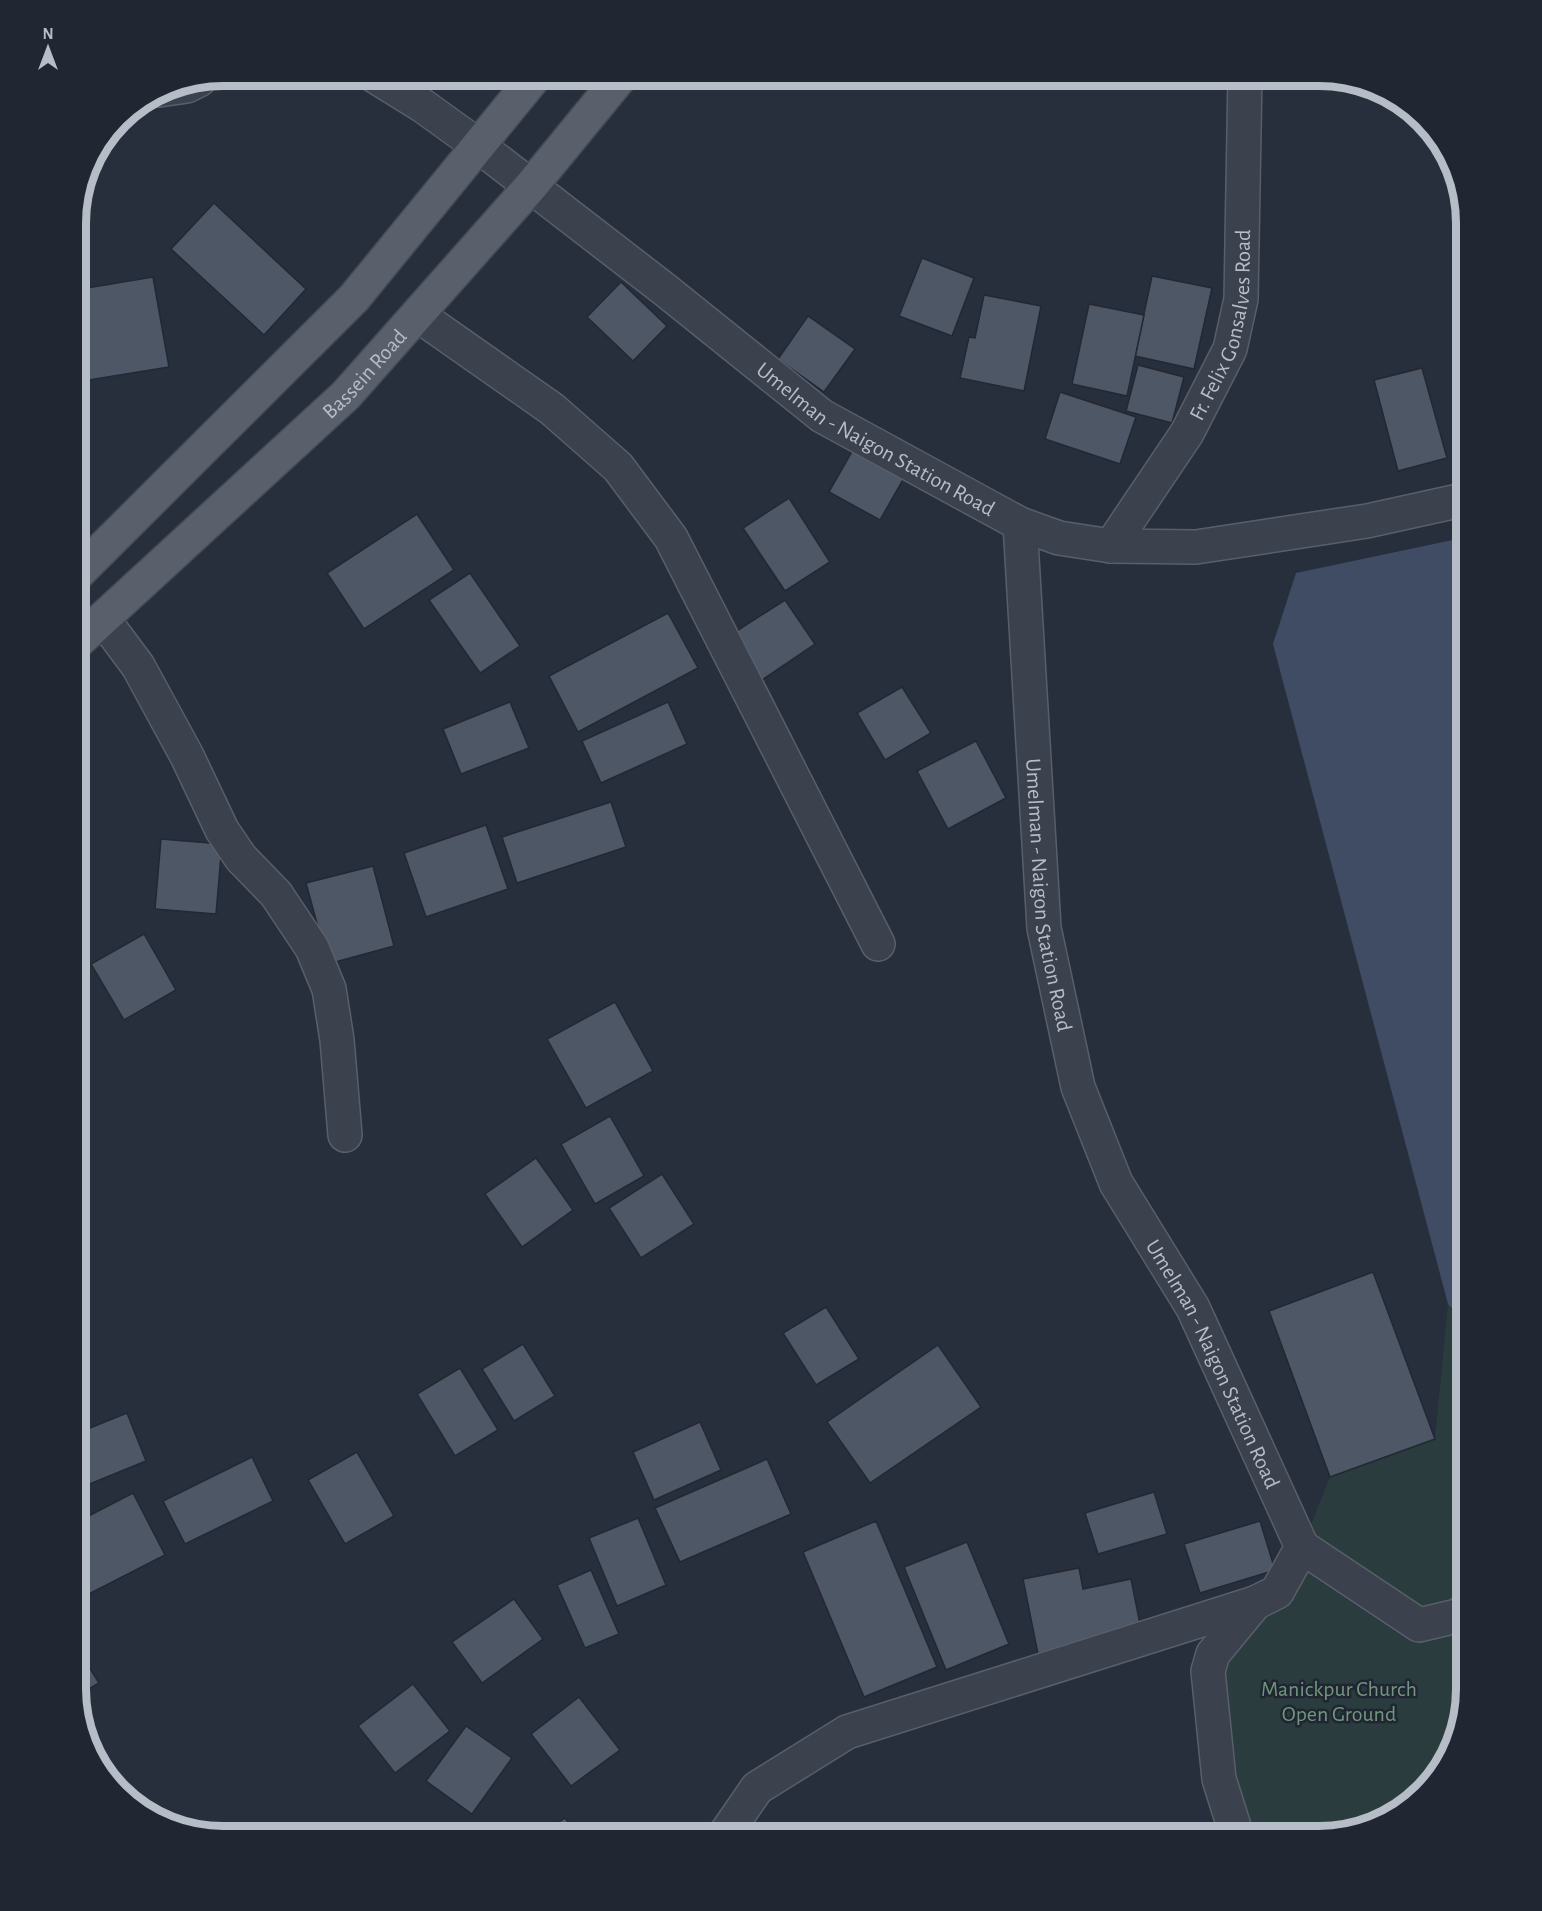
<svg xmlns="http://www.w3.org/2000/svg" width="1542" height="1911" font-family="'Alegreya Sans',sans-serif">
	<rect width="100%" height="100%" fill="#272f3c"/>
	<polygon fill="#2a3c3e" points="1448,1304 1467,1325 1467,1689 1447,1762 1402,1811 1320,1836 1246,1836 1223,1774 1214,1656 1302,1547 1330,1477 1435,1439"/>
	<polygon fill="#3f4c63" points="1467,537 1467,1325 1448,1304 1273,644 1296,573"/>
	<g fill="#4e5765" stroke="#222834" stroke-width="1.5">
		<polygon points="214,203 306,289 264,335 171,249"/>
		<polygon points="1467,231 1467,287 1459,288 1454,233"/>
		<polygon points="922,258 974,278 952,336 899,316"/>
		<polygon points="1152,276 1212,288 1194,369 1135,356"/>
		<polygon points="153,277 169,367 89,380 75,290"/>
		<polygon points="621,282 667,326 633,361 587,317"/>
		<polygon points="984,295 1041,306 1024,391 960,378 969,337 975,338"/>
		<polygon points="1089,304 1144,315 1127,396 1072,384"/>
		<polygon points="808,316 855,349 824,392 778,359"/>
		<polygon points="1138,365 1184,377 1172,423 1126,411"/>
		<polygon points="1422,368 1447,458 1398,471 1374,380"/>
		<polygon points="1060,392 1136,417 1120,464 1045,439"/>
		<polygon points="858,441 909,469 880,520 829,492"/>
		<polygon points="789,498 830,562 785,591 743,528"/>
		<polygon points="417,514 454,570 364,629 327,573"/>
		<polygon points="470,573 520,646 480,673 429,600"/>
		<polygon points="785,600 815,644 762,680 732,634"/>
		<polygon points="668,613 698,668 578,732 549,676"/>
		<polygon points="902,687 931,733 885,760 857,713"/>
		<polygon points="510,702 529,748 461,774 443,729"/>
		<polygon points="668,702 687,744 601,783 582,741"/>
		<polygon points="976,741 1006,798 948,829 917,771"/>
		<polygon points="611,802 626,847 517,883 502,837"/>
		<polygon points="486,825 508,889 426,917 404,853"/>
		<polygon points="161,839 222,844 216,914 155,909"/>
		<polygon points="373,866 394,946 328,964 306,883"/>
		<polygon points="144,934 176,990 124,1020 91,964"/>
		<polygon points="615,1002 653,1071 586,1108 547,1039"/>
		<polygon points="610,1116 644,1176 595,1204 561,1144"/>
		<polygon points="536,1158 573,1210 522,1247 485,1194"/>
		<polygon points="662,1174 694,1224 641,1258 609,1208"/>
		<polygon points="1373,1272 1435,1439 1330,1477 1269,1311"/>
		<polygon points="826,1307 859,1359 816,1385 783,1333"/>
		<polygon points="523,1344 555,1396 514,1421 482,1369"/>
		<polygon points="938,1345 981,1407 870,1483 827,1422"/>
		<polygon points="460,1368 498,1430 455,1456 417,1394"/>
		<polygon points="127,1413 146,1461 75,1490 75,1434"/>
		<polygon points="700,1422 721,1470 654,1500 633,1452"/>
		<polygon points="357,1452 394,1516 345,1544 308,1480"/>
		<polygon points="252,1457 273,1501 185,1544 163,1501"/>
		<polygon points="767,1459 791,1514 680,1562 655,1508"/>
		<polygon points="1154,1492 1167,1534 1098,1554 1085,1513"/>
		<polygon points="133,1493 165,1555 81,1598 75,1585 75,1523"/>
		<polygon points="638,1518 666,1585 617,1606 589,1538"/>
		<polygon points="876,1521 937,1667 864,1697 803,1552"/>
		<polygon points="1260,1521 1275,1570 1200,1593 1184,1544"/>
		<polygon points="967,1542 1009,1644 946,1670 904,1567"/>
		<polygon points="1079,1568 1083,1589 1131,1579 1142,1634 1038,1654 1023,1579"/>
		<polygon points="591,1570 619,1634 585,1648 557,1585"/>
		<polygon points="514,1599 543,1639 482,1683 452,1642"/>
		<polygon points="75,1644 99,1683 77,1696 75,1688"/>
		<polygon points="413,1684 450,1731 395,1773 358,1726"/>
		<polygon points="579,1697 620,1750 571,1786 531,1734"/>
		<polygon points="466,1726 512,1758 472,1814 426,1781"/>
		<polygon points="565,1818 578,1836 539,1836"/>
	</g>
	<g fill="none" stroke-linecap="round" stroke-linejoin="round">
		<g stroke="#595f6a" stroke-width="36">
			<g id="minor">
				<path id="s1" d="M373,75L423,106L480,147L664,289L822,416L1020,524L1044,928L1078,1087L1116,1183L1193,1308L1302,1547L1277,1592L1255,1603L1213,1654L1208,1671L1219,1779L1237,1836"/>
				<polyline points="159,90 187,86 199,80"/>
				<polyline points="418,315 552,409 618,467 671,538 878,944"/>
				<polyline points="1020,524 1059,538 1111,546 1196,547 1367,521 1467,499"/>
				<path id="s2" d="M1111,546L1187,433L1230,349L1241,299L1245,75"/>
				<polyline points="103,619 138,666 187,756 222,830 241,858 276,894 312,948 329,989 337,1040 345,1135"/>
				<polyline points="1302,1547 1419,1625 1461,1615 1467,1607"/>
				<polyline points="724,1836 757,1788 847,1732 1255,1603"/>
			</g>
		</g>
		<g stroke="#444a56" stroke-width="36">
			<g id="major">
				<polyline points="75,576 354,298 536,75"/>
				<path id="s3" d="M75,644L346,395L531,186L622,75"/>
			</g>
		</g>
		<use href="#minor" stroke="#3b414d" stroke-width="33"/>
		<use href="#major" stroke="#59606c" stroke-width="33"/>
	</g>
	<g text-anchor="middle" stroke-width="5" stroke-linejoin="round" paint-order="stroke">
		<g font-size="22" fill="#b7bdc7" stroke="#202632">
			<text dy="8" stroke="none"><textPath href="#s2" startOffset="252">Fr. Felix Gonsalves Road</textPath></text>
			<text dy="8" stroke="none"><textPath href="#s3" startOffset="396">Bassein Road</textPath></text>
			<text dy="8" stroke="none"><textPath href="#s1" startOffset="622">Umelman - Naigon Station Road</textPath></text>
			<text dy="8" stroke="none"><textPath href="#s1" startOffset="1162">Umelman - Naigon Station Road</textPath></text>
			<text dy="8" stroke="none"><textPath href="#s1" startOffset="1666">Umelman - Naigon Station Road</textPath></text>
		</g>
		<g font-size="22" fill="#71967c" stroke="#202632">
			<text x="1339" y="1696">Manickpur Church<tspan x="1339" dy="25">Open Ground</tspan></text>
		</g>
	</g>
	<path d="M0 0H1542V1911H0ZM223 86H1319A137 137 0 0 1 1456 223V1689A137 137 0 0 1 1319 1826H223A137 137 0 0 1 86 1689V223A137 137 0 0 1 223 86Z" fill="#202632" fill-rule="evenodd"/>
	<path fill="none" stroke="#b7bdc7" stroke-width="8" d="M223 86H1319A137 137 0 0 1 1456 223V1689A137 137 0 0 1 1319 1826H223A137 137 0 0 1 86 1689V223A137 137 0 0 1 223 86Z"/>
	<g transform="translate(48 48)" stroke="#202632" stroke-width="4.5" paint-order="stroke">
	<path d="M0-4.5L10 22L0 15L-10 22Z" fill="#b7bdc7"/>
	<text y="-9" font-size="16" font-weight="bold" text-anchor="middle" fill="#b7bdc7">N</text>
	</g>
</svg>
